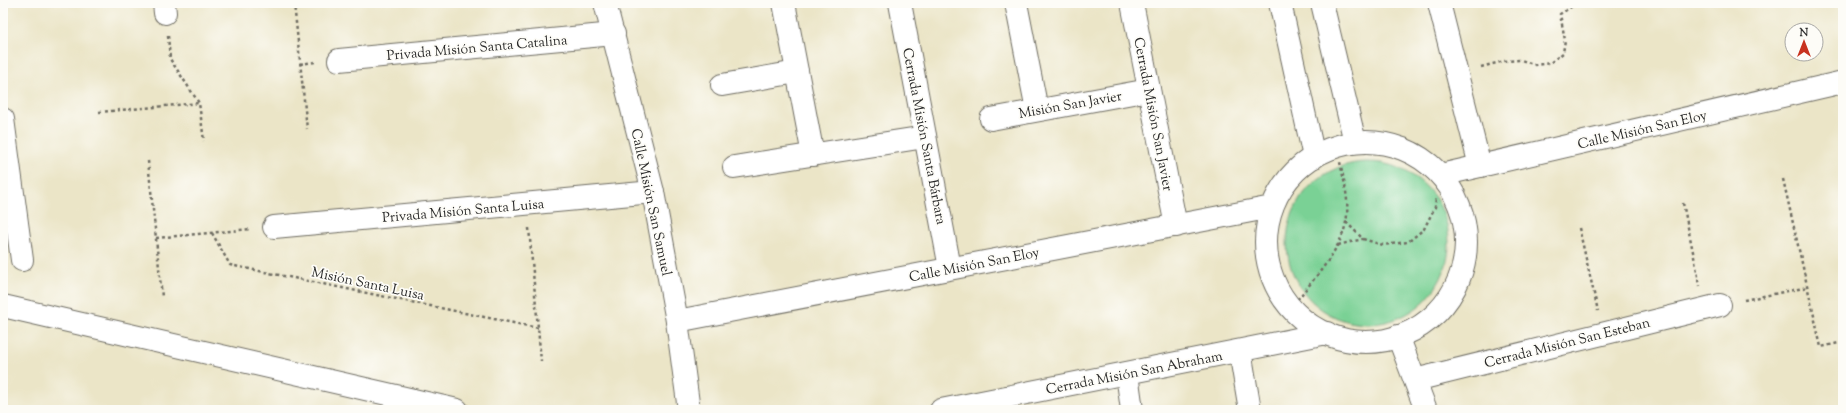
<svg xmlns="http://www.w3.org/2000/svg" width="1846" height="413" font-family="'Sorts Mill Goudy',serif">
	<rect width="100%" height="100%" fill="#fdfcf7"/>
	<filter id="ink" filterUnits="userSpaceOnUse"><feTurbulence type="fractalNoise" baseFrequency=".025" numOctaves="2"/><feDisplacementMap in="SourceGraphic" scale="8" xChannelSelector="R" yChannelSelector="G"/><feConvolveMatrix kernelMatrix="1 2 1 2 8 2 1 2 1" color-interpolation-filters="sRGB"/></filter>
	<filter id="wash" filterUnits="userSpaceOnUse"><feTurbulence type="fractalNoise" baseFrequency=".012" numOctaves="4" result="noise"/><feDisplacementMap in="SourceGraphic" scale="16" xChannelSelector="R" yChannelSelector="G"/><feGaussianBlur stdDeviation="0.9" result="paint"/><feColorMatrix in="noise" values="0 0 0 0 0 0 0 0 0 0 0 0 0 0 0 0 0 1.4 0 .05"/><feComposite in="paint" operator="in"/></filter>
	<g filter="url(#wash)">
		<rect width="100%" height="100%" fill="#ebe5c7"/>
		<circle fill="#7ad195" stroke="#527e60" cx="1368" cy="243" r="81"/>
	</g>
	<g filter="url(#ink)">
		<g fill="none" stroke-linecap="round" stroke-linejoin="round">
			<g stroke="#6e6c62" stroke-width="24">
				<g id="street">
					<polyline points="164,3 165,13"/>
					<polyline points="605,3 653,192 677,321 688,403"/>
					<polyline points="784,3 813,155"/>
					<polyline points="900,3 950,268"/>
					<polyline points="1016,3 1037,110"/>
					<polyline points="1132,3 1176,226"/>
					<polyline points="1280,3 1314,157"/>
					<polyline points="1322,3 1355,142"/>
					<polyline points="1439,3 1480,166"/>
					<polyline points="339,60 614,34"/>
					<polyline points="722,85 797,72"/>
					<polyline points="3,119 22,260"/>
					<polyline points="991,119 1149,90"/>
					<circle cx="1366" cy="242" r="100"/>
					<polyline points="734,167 925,137"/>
					<polyline points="1441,175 1843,82"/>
					<polyline points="274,227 653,192"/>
					<polyline points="3,306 457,410"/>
					<polyline points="677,321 1272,207"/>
					<polyline points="1398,336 1426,410"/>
					<polyline points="1240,351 1250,410"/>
					<polyline points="1127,374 1132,410"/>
					<polyline points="1415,380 1720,305"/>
					<polyline points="941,410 1327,333"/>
				</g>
			</g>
			<g stroke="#6e6c62" stroke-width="2.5" stroke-dasharray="3 3" stroke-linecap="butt">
				<polyline points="294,3 307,129"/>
				<polyline points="1762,3 1764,4 1781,3"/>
				<polyline points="168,36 170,59 199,103 204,141"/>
				<polyline points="300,64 315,62"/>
				<polyline points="1481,67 1504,61 1521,60 1536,65 1550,63 1563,53 1565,40 1560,14 1571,7 1571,3"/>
				<polyline points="99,112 199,103"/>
				<polyline points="148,161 162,297"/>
				<polyline points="1783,179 1821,347 1843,342"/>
				<polyline points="1683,203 1700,286"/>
				<polyline points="1346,222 1363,239 1383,245 1408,242 1424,229 1435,207 1436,198"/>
				<polyline points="529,228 541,361"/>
				<polyline points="1579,228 1598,311"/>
				<polyline points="212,233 230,265 538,328"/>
				<polyline points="156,238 251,229"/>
				<polyline points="1338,245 1363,239"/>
				<polyline points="1744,300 1808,287"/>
				<path d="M1290,309C1308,285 1341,252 1346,222C1350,202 1344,181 1340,162"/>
			</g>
			<use href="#street" stroke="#fff" stroke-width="22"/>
		</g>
	</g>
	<g text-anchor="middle" stroke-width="3.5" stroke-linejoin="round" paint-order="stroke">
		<g font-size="14" fill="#2b2b2b" stroke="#fdfcf7">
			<text transform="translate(477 47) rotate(-5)" y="5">Privada Misión Santa Catalina</text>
			<text transform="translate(1070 104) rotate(-10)" y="5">Misión San Javier</text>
			<text transform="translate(1154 114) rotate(79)" y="5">Cerrada Misión San Javier</text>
			<text transform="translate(1642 129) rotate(-13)" y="5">Calle Misión San Eloy</text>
			<text transform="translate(925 136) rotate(79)" y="5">Cerrada Misión Santa Bárbara</text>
			<text transform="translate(652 202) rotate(78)" y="5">Calle Misión San Samuel</text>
			<text transform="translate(463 210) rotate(-5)" y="5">Privada Misión Santa Luisa</text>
			<text transform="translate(974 264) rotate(-11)" y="5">Calle Misión San Eloy</text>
			<text transform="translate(368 283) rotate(12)" y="5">Misión Santa Luisa</text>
			<text transform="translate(1567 342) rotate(-14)" y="5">Cerrada Misión San Esteban</text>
			<text transform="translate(1134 372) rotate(-11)" y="5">Cerrada Misión San Abraham</text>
		</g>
	</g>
	<rect width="1846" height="413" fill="none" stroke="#fdfcf7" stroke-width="16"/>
	<g transform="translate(1804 42)"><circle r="19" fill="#fdfcf7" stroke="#a9a8a5"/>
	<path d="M0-3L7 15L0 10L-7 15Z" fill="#c8321e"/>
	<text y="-6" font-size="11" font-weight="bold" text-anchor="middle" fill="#2b2b2b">N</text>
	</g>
</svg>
